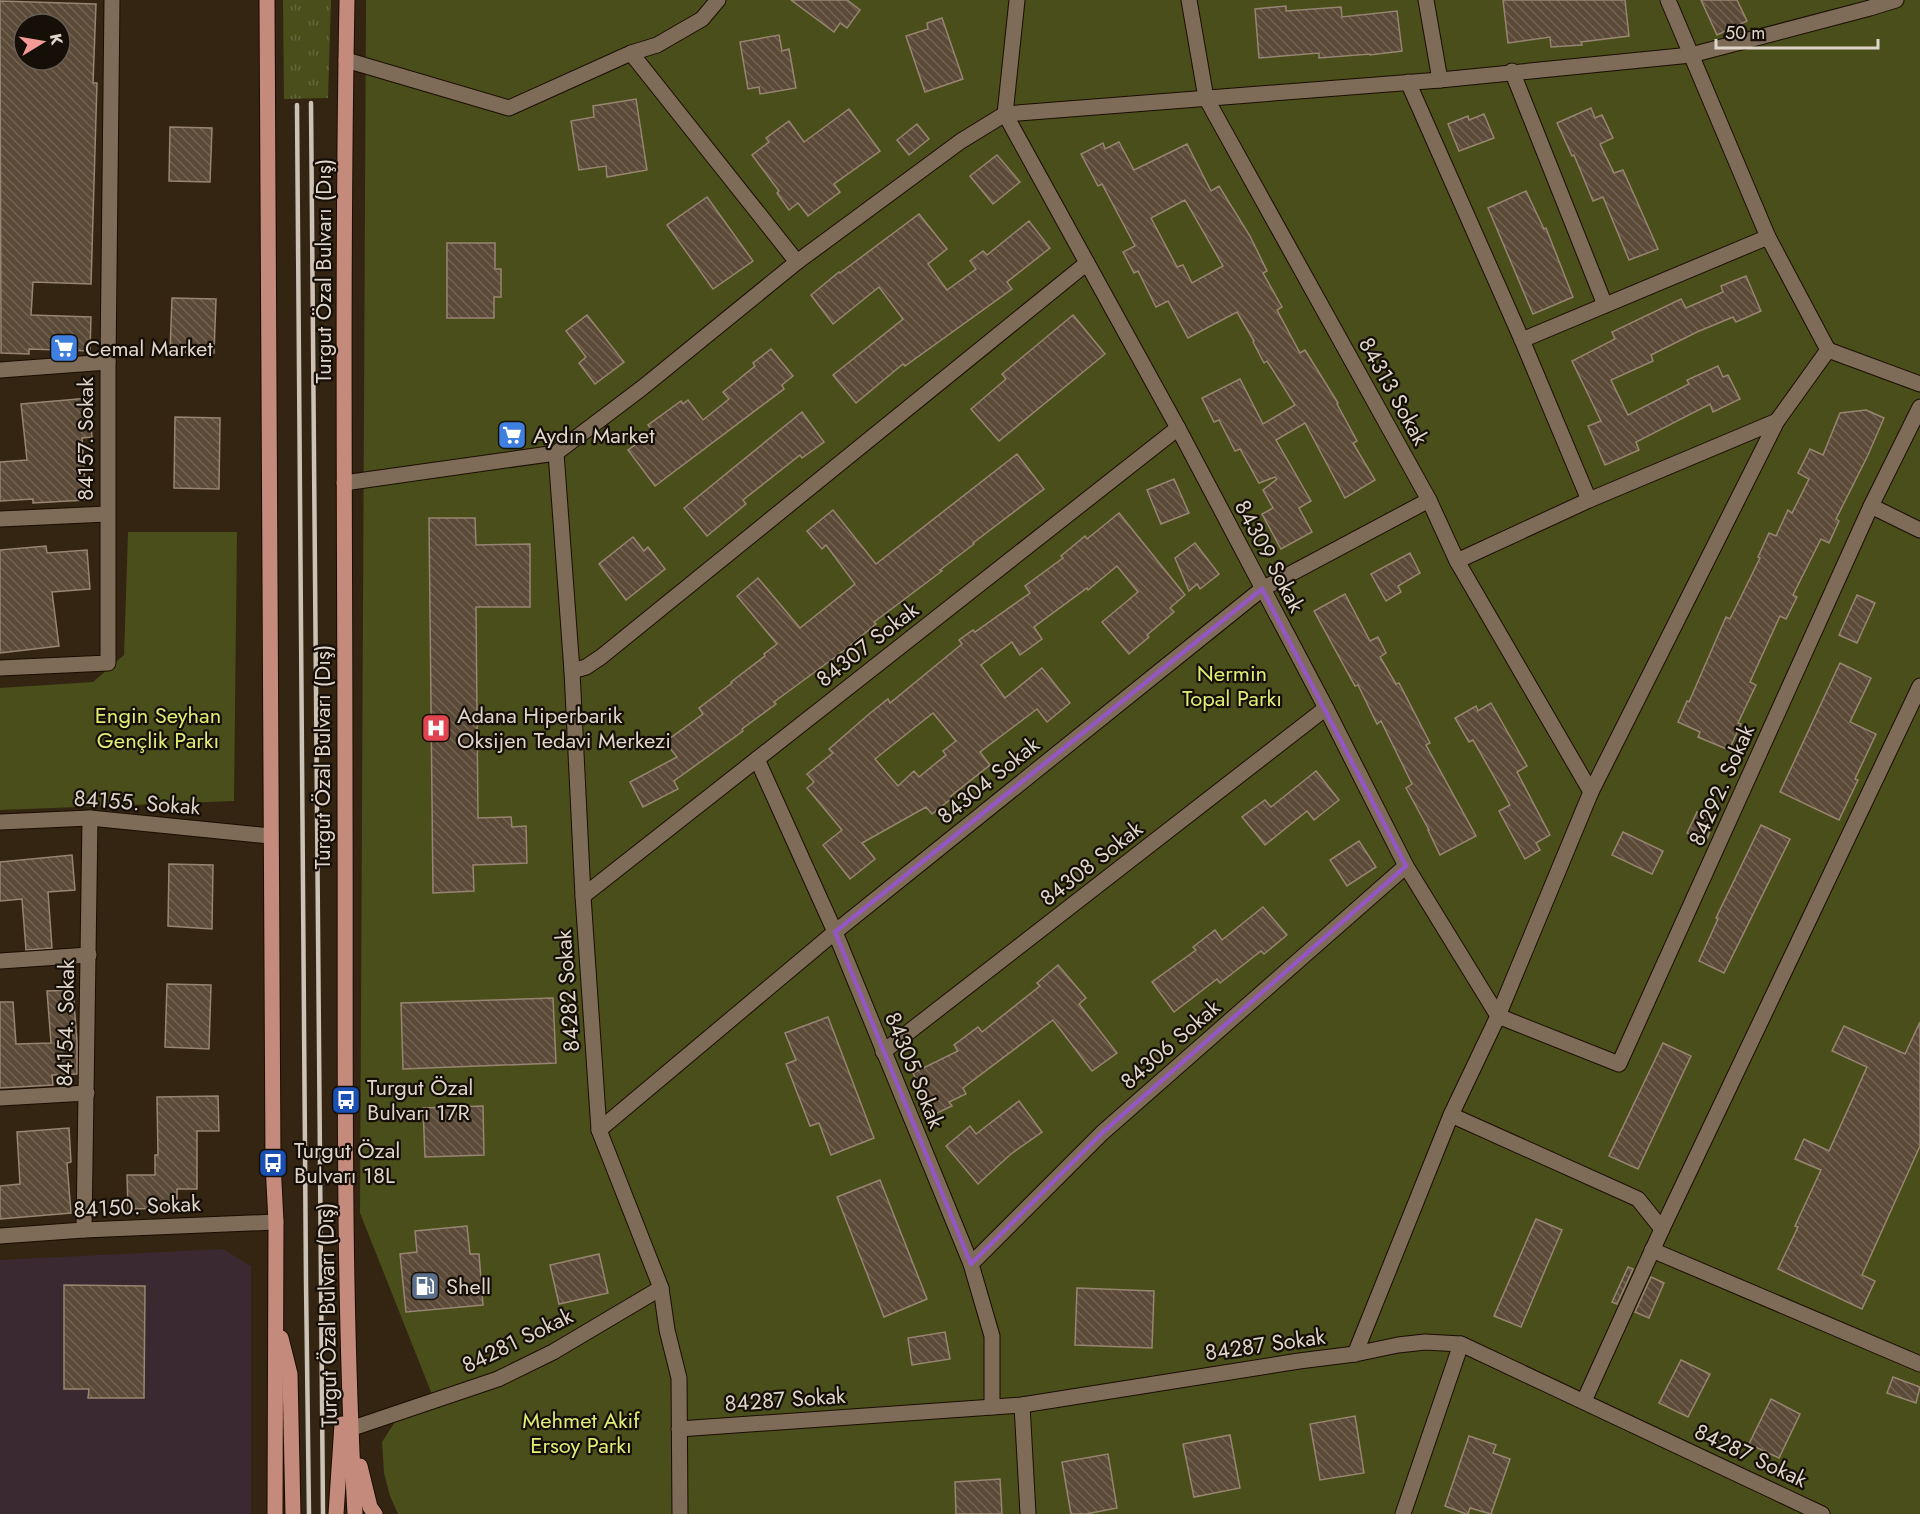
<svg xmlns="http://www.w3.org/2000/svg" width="1920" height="1514" font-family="Jost,sans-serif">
	<defs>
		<pattern id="grass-tufts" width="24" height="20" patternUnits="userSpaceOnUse" patternTransform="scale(1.5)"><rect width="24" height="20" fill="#494e1b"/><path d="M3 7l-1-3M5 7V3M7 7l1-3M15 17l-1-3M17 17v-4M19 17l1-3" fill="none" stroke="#63673b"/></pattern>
		<pattern id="building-back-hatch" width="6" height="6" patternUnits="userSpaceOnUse" patternTransform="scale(1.5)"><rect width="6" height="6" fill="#5b4a37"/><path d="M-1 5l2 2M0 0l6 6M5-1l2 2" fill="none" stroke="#726353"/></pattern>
	</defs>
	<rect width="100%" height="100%" fill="#342412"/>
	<polygon fill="#3b2932" points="223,1249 251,1266 251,1514 0,1514 0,1260"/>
	<polygon fill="url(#grass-tufts)" points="283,0 331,0 328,98 284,99"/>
	<g fill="#494e1b">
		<polygon points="366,0 1920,0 1920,1514 398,1514 390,1496 384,1473 382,1442 398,1417 437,1407 360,1213"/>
		<polygon points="128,532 237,532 234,801 0,810 0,688 93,682 124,655"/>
	</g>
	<g fill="url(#building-back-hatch)" stroke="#988571" stroke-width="1.5" fill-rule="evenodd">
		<polygon points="791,0 847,0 860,10 847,28 840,23 834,32"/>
		<polygon points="1503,0 1625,0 1629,36 1581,42 1582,45 1551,47 1550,37 1508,43"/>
		<polygon points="1701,0 1737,0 1747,21 1717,35"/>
		<path d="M0,1L96,4L93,83H97L91,284L33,282L31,315L91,317L90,351L29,349V354L1,353ZM24,24H60V60H24Z"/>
		<polygon points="1286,6 1286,11 1341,7 1342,17 1397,11 1402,51 1370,55 1370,54 1319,58 1319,53 1259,58 1255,9"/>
		<polygon points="942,18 963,79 925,92 906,36 928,29 927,23"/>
		<polygon points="779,35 782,51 789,49 796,88 760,94 759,87 748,89 740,42"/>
		<polygon points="636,99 647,170 607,177 606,166 579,170 571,121 594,117 593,106"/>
		<polygon points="1591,108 1595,118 1602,115 1613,138 1600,144 1614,173 1623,170 1658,249 1629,260 1603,197 1593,201 1574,155 1572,156 1557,123"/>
		<polygon points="849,109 880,151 834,184 840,192 808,216 798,203 789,210 777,193 779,191 752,155 769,142 766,138 789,121 804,142"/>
		<polygon points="1484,114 1494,138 1459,151 1448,124 1468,116 1469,120"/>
		<polygon points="917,124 929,139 909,155 897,140"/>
		<polygon points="170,127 212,128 210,182 169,181"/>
		<path d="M1119,142L1134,170L1187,144L1211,191L1219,186L1250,236L1267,271L1263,273L1282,307L1277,310L1300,353L1305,350L1338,403L1337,404L1357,441L1353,443L1375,480L1345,498L1305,423L1276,440L1311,501L1299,508L1312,532L1281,549L1262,514L1273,508L1263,490L1277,479L1275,477L1259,483L1240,449L1235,451L1219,420L1214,422L1202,398L1240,379L1263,424L1295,405L1267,361L1264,363L1253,342L1254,341L1237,312L1188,338L1168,301L1156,307L1138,271L1134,273L1123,252L1135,246L1102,184L1098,186L1081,154L1103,143L1105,149ZM1185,200L1223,266L1192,283L1183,265L1177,267L1151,218Z"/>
		<polygon points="997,155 1020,182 993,204 970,176"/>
		<polygon points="1526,191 1544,229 1546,228 1573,297 1533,314 1488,208"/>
		<polygon points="707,197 753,261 713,289 667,225"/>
		<polygon points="919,214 947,249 928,264 947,290 976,269 970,261 983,251 987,255 1029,221 1050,248 1007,282 1012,289 905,366 903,364 856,403 833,375 903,319 879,287 833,324 811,295 839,272 840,273"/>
		<polygon points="447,243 495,243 495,269 501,269 501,297 494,297 494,318 447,318"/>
		<polygon points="1746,276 1761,311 1736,322 1733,317 1697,332 1651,355 1653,361 1611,380 1628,415 1689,384 1687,380 1718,366 1723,377 1728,375 1740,399 1713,412 1710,404 1636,442 1639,450 1605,465 1588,426 1601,421 1572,361 1615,339 1612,332 1681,299 1686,308 1723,292 1721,286"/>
		<polygon points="172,298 216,299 214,353 170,352"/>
		<polygon points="587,315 624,362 595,384 579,363 586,357 566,331"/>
		<polygon points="1073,315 1105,354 999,441 971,409 1006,379 1002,374"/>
		<polygon points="771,349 793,376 782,385 784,389 655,486 628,450 653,432 648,425 681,401 683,404 688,400 703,420 729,399 723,392 755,366 753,363"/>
		<polygon points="89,398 92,437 82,438 86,500 33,503 33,499 0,501 0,462 27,460 21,404"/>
		<polygon points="1866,410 1884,418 1868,455 1836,519 1839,521 1829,543 1821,539 1793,595 1797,597 1786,619 1780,616 1750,682 1756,685 1738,723 1741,724 1729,750 1698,737 1700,732 1678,722 1687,701 1689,702 1726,617 1730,619 1760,558 1758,557 1769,533 1776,536 1788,510 1792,513 1809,479 1798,473 1810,449 1823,455 1840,413"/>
		<polygon points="802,412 824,442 802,458 800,455 743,500 746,504 707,536 684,508"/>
		<polygon points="175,417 220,418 219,489 174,488"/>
		<polygon points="1017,454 1044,489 973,543 974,544 940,570 942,571 874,622 876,624 842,652 774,702 776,704 742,729 743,731 674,781 678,789 643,807 630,782 677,757 665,742 703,714 699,708 732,683 731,682 765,656 764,654 777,644 737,596 758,578 800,628 855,584 826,545 822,549 807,531 833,510 876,564"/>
		<polygon points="1174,479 1189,513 1161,524 1147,490"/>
		<path d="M1119,513L1185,595L1170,608L1174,612L1147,635L1149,637L1129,654L1102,622L1138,592L1117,566L1088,590L1087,588L1034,627L1042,639L1020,655L1012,642L981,665L1005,698L1042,668L1070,703L1047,722L1037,709L980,752L990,765L951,796L952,798L932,814L926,807L862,843L875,859L850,879L823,845L842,830L807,788L814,782L807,774L833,753L829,749L869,714L888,699L890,703L962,644L959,640L973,630L975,632L1030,593L1025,586L1063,558L1061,556L1085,536L1087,539ZM933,713L956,741L943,751L946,755L919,777L914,771L898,786L875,759Z"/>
		<polygon points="429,518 475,518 476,545 530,544 530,607 476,607 478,818 511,817 512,827 526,826 527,863 473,865 474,891 433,893"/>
		<polygon points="633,537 644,551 648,547 665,569 626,600 599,564"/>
		<polygon points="1195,543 1219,574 1200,589 1197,584 1189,591 1175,558"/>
		<polygon points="46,546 47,553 87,550 90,589 52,592 59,646 0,653 0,550"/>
		<polygon points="1410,553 1420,573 1398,586 1401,592 1386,601 1371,574"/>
		<polygon points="1345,594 1370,641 1378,637 1386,653 1380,657 1396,684 1399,683 1430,743 1426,745 1476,836 1440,855 1428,830 1429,830 1406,788 1412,784 1381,721 1377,724 1358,685 1355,686 1314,611"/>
		<polygon points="1857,595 1875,603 1857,643 1839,635"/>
		<polygon points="1840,663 1871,678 1850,722 1876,734 1855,779 1858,780 1839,820 1780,792"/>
		<polygon points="1491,703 1527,766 1517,772 1550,835 1536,843 1540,850 1525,859 1499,811 1510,805 1473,740 1469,742 1455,718 1476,706 1478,711"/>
		<polygon points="1316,771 1339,800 1314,820 1307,811 1265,845 1242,817 1265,800 1271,807"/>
		<polygon points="1697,812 1715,820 1706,841 1687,833"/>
		<polygon points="1761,825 1790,839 1724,973 1699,961 1718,919 1716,918"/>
		<polygon points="1623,832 1663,851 1652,874 1612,855"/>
		<polygon points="1359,841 1376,867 1347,886 1330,860"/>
		<polygon points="72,855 75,890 48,892 52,948 26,950 22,899 0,901 0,862"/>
		<polygon points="169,864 213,865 212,929 168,926"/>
		<polygon points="1263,907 1287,935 1264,954 1261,951 1220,983 1217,979 1174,1012 1152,982 1196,950 1193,947 1215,930 1222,940"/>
		<polygon points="1058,965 1086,998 1079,1004 1117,1053 1092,1071 1053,1020 963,1088 966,1094 949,1102 952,1106 933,1115 913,1073 958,1051 954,1045 978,1027 982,1032 1040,986 1037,983"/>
		<polygon points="167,984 211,985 209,1049 165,1047"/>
		<polygon points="73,990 77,1041 77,1074 52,1075 53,1085 0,1088 0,1002 13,1002 16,1044 51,1043 47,991"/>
		<polygon points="553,998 556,1063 403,1069 401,1003"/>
		<polygon points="828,1017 874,1138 831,1155 819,1123 810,1126 786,1064 796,1060 785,1033"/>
		<polygon points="1920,1022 1920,1146 1862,1275 1875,1281 1862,1309 1778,1269 1798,1227 1795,1226 1821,1170 1795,1159 1804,1139 1829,1151 1867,1067 1832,1051 1844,1026 1905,1054"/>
		<polygon points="1663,1043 1691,1056 1638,1169 1609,1156"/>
		<polygon points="218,1096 219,1131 197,1131 197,1189 177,1189 177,1208 128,1209 127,1175 155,1175 155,1155 158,1155 157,1097"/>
		<polygon points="1019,1101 1042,1132 1011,1154 978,1184 946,1146 970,1126 976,1134"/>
		<polygon points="483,1106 484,1155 425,1157 423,1108"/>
		<polygon points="69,1128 71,1162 67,1163 71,1213 0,1219 0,1186 20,1184 17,1132"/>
		<polygon points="880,1180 927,1299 884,1317 837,1197"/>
		<polygon points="1536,1219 1562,1230 1521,1327 1494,1316"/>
		<polygon points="467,1226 470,1254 479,1254 483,1305 406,1312 400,1254 417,1252 415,1231"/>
		<polygon points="599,1254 608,1293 559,1304 550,1265"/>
		<polygon points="1628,1267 1633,1269 1617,1304 1612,1302"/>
		<polygon points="1651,1277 1664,1283 1649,1318 1635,1312"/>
		<polygon points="64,1285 145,1286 144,1398 88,1398 89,1389 64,1389"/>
		<polygon points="1077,1288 1154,1291 1152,1348 1075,1345"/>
		<polygon points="945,1332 950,1359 912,1365 908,1338"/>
		<polygon points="1681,1360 1710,1374 1688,1417 1659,1403"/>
		<polygon points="1893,1377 1920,1387 1916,1403 1887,1393"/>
		<polygon points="1771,1399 1800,1414 1779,1458 1749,1444"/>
		<polygon points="1355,1416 1364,1473 1320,1480 1310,1424"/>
		<polygon points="1230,1435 1240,1488 1194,1497 1183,1444"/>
		<polygon points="1469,1436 1496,1445 1493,1453 1510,1459 1491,1514 1470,1508 1468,1514 1466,1514 1445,1506"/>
		<polygon points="1108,1454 1117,1508 1086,1514 1071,1514 1062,1462"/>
		<polygon points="1000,1479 1002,1514 956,1514 955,1482"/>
	</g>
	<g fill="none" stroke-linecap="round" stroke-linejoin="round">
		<g stroke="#1b0d00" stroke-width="17">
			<g id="minor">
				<polyline points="1017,0 1005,114 1178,428 1326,708 1406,866 1498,1016 1619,1064 1871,506 1920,407"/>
				<polyline points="1189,0 1206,98 1429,500 1457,561 1591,792"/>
				<polyline points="1426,0 1440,80"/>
				<polyline points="631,53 797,262"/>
				<polyline points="346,60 509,108 631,53 657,45 702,19 718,0"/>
				<polyline points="1512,71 1605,305"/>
				<polyline points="1408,82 1522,340 1589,500"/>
				<polyline points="1522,340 1768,237"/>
				<polyline points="1828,350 1920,384"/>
				<polyline points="0,370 108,362"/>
				<polyline points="556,453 572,671 583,896 599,1130 661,1288 667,1330 679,1378 680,1514"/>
				<polyline points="344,483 556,453 642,388 797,262 961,141 1005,114 1440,80 1691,55 1870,8 1896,0"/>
				<polyline points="1871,506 1920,530"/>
				<polyline points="0,519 107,514"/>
				<polyline points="1457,561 1589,500 1777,421"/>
				<polyline points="0,668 108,663 108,362 112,0"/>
				<polyline points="572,671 586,667 601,657 1087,263"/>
				<polyline points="757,759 835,932 971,1264 992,1336 992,1407"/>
				<polyline points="0,822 90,818 270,836"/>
				<polyline points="583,896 1178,428"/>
				<polyline points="0,961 89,955"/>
				<polyline points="883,1052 1326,708"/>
				<polyline points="0,1098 87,1093"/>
				<polyline points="1451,1115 1638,1199 1662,1229"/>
				<polyline points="599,1130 835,932 1262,589 1429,500"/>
				<polyline points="84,1230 90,818"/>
				<polyline points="0,1236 84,1230 276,1222"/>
				<polyline points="1652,1250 1920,1364"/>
				<polyline points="971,1264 1102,1133 1406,866"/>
				<polyline points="1355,1354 1451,1115 1498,1016 1591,792 1777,421 1828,350 1768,237 1668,0"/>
				<polyline points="1584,1401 1662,1229 1920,686"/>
				<polyline points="1022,1405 1028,1514"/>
				<polyline points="353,1428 498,1379 553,1352 661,1288"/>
				<polyline points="679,1429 1022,1405 1299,1361 1355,1354 1398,1345 1425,1342 1461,1344 1822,1514"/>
				<polyline points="1403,1514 1461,1344"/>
			</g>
		</g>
		<g stroke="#1b0d00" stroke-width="17">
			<g id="major">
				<polyline points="267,0 273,1163 276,1222 275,1514"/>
				<path d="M347,0C342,266 345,533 345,799C346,1037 342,1276 355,1514"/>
				<polyline points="281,1338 290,1374 293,1514"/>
				<polyline points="360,1466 370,1507 375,1514"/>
				<polyline points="336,1514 342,1424"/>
			</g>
		</g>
		<use href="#minor" stroke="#7e6c58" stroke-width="15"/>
		<use href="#major" stroke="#c48b7d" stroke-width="15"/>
		<g stroke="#ccc2b6" stroke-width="4.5">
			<polyline points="311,103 323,1514"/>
			<polyline points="297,105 306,1281 309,1514"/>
		</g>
	</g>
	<path fill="none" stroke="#9456c2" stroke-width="4.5" stroke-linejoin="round" d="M1262,589L1406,866L1102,1133L971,1264L835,932Z"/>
	<defs>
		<g id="supermarket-square" transform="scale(1.5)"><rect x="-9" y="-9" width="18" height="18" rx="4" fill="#3f7fe0" stroke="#160f08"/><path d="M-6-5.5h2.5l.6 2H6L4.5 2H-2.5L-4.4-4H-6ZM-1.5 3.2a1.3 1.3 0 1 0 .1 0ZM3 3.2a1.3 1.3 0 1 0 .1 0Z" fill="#fff"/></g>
		<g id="hospital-square" transform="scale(1.5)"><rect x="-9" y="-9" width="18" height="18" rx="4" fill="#e0444e" stroke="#160f08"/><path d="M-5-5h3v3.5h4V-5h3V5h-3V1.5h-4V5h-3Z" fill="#fff"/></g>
		<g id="bus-square" transform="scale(1.5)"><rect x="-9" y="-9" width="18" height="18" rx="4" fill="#1a4fb4" stroke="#160f08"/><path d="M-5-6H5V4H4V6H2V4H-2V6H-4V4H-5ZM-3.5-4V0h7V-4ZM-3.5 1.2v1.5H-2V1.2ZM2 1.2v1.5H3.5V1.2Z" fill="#fff"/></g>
		<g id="fuel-square" transform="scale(1.5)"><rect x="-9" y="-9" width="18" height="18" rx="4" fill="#5c6f8a" stroke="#160f08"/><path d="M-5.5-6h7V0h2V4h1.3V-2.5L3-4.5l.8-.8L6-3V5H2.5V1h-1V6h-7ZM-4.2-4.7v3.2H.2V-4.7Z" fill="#fff"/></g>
	</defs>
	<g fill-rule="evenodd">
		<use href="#supermarket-square" x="64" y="348"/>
		<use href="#supermarket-square" x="512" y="435"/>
		<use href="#hospital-square" x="436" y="728"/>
		<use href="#bus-square" x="346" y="1100"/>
		<use href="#bus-square" x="273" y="1163"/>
		<use href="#fuel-square" x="425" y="1286"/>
	</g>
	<g text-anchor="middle" stroke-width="4.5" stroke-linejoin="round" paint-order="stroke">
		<g font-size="22" fill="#dfd5ca" stroke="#160f08">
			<text transform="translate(323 271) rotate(-90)" y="8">Turgut Özal Bulvarı (Dış)</text>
			<text transform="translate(1394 391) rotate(61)" y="8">84313 Sokak</text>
			<text transform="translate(85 439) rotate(-90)" y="8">84157. Sokak</text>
			<text transform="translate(1270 556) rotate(62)" y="8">84309 Sokak</text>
			<text transform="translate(867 644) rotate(-38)" y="8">84307 Sokak</text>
			<text transform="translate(322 757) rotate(-90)" y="8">Turgut Özal Bulvarı (Dış)</text>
			<text transform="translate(988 780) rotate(-39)" y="8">84304 Sokak</text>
			<text transform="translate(1721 785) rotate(-66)" y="8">84292. Sokak</text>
			<text transform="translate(137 802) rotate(4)" y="8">84155. Sokak</text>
			<text transform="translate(1091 863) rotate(-38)" y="8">84308 Sokak</text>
			<text transform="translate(567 991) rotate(-94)" y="8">84282 Sokak</text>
			<text transform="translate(65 1023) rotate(-89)" y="8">84154. Sokak</text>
			<text transform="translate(1170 1044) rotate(-41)" y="8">84306 Sokak</text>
			<text transform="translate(915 1070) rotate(68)" y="8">84305 Sokak</text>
			<text transform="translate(137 1206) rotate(-3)" y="8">84150. Sokak</text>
			<text transform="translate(327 1315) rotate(-91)" y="8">Turgut Özal Bulvarı (Dış)</text>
			<text transform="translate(517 1340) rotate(-26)" y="8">84281 Sokak</text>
			<text transform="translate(1265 1344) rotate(-8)" y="8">84287 Sokak</text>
			<text transform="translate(785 1399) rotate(-4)" y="8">84287 Sokak</text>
			<text transform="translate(1751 1455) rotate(25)" y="8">84287 Sokak</text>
		</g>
		<g font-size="22" fill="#dfd5ca" stroke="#160f08" text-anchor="start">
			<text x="85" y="356">Cemal Market</text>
			<text x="533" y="443">Aydın Market</text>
			<text x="457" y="723">Adana Hiperbarik<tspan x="457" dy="25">Oksijen Tedavi Merkezi</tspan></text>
			<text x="367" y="1095">Turgut Özal<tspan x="367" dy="25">Bulvarı 17R</tspan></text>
			<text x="294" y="1158">Turgut Özal<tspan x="294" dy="25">Bulvarı 18L</tspan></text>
			<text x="446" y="1294">Shell</text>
		</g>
		<g font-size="22" fill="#e1ed75" stroke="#160f08">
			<text x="1232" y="681">Nermin<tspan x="1232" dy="25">Topal Parkı</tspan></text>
			<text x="158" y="723">Engin Seyhan<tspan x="158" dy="25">Gençlik Parkı</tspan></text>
			<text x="581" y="1428">Mehmet Akif<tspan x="581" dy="25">Ersoy Parkı</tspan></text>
		</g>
	</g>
	<g transform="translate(42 42) rotate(79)"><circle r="28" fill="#160f08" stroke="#665e56" stroke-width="1.5"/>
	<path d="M0-4.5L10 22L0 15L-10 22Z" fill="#f59b97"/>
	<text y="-9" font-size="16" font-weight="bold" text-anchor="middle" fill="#dfd5ca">K</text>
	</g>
	<path d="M1716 39v9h162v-9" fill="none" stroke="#dfd5ca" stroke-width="3"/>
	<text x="1725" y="39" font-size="18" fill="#dfd5ca" stroke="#160f08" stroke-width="4.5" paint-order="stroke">50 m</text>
</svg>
